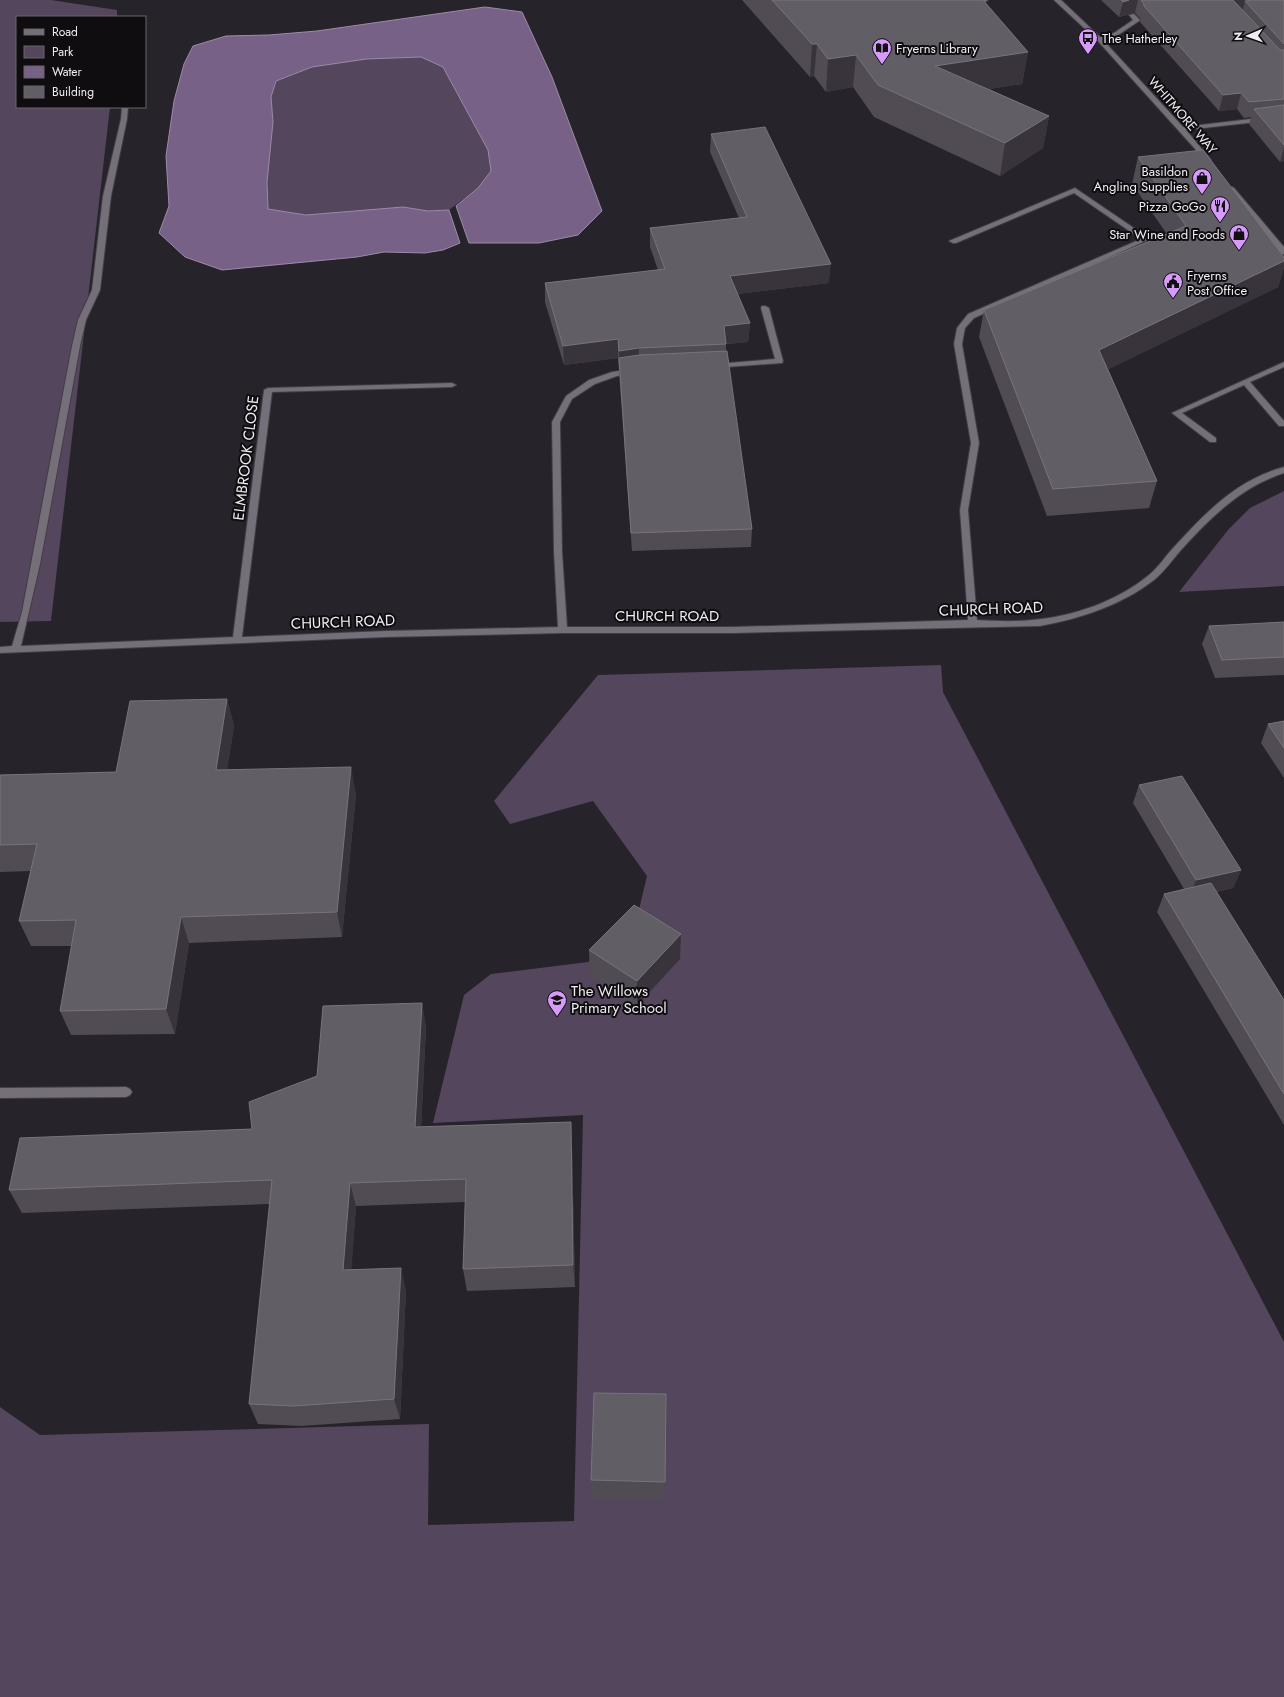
<svg xmlns="http://www.w3.org/2000/svg" width="1284" height="1697" font-family="Jost,sans-serif">
	<rect width="100%" height="100%" fill="#27232a"/>
	<g fill="#54465d">
		<polygon points="0,0 51,0 117,10 117,17 17,17 17,107 110,107 51,621 0,622"/>
		<polygon points="421,57 443,67 488,150 491,171 478,188 449,210 428,211 403,207 306,215 268,209 267,182 273,122 271,97 276,81 312,67 362,59"/>
		<polygon points="1284,491 1284,586 1179,592 1228,530 1250,508"/>
		<polygon points="941,665 943,692 1284,1342 1284,1697 0,1697 0,1407 40,1435 429,1424 428,1525 574,1521 583,1115 433,1123 464,995 491,974 588,962 634,930 647,876 593,801 510,824 494,801 598,675"/>
	</g>
	<polygon fill="#786187" stroke="#9c8ba7" points="485,7 522,12 552,77 602,211 578,235 539,243 469,243 456,206 478,188 491,171 488,150 443,67 421,57 366,59 312,67 276,81 271,97 273,122 267,182 268,209 306,215 403,207 428,211 449,210 460,243 443,250 425,253 384,252 357,257 222,270 185,257 159,233 169,206 166,156 174,101 184,64 193,46 226,36 269,35 317,31"/>
	<g fill="none" stroke-linecap="round" stroke-linejoin="round">
		<g stroke="#423e44" stroke-width="2">
			<g id="minor">
				<polygon points="981,0 988,0 985,2"/>
				<polygon points="1054,0 1061,0 1100,37 1114,33 1133,20 1129,15 1134,14 1140,20 1139,21 1118,35 1103,40 1183,127 1284,115 1284,119 1186,130 1211,160 1206,161 1097,40"/>
				<path d="M122,107H128L127,119L111,196L100,290L86,320L80,346L40,564L21,646L233,637L264,390L268,388L452,383L456,385L452,387L272,392L242,637L386,631L558,627L554,552L552,422L566,396L589,380L612,372L632,369H635V373L617,376L595,384L572,399L560,422L562,552L567,627H733L968,620L960,510L971,443L954,344L957,328L968,314L1141,239L1074,193L956,243H953L949,241L1075,188L1150,239L974,318L965,328L962,344L979,443L968,510L977,620C995,621 1014,622 1032,620C1072,617 1118,601 1149,575C1159,567 1166,555 1175,546C1206,512 1238,479 1284,467V473C1241,487 1211,517 1181,550C1172,560 1165,571 1154,580C1122,605 1079,619 1040,626L733,633H563L386,637L0,653V647L12,646L22,612L72,346L78,320L92,290L103,196L121,119Z"/>
				<polygon points="1232,187 1234,188 1284,247 1284,254 1281,254 1230,190 1230,188"/>
				<polygon points="762,306 765,306 769,308 783,361 782,363 713,368 713,364 716,364 775,359 761,308"/>
				<polygon points="1284,362 1284,367 1250,382 1284,421 1284,426 1279,426 1244,385 1182,413 1216,438 1216,442 1210,442 1172,413"/>
				<polygon points="126,1087 130,1089 132,1092 130,1095 126,1097 0,1098 0,1088"/>
			</g>
		</g>
		<use href="#minor" fill="#746f78" fill-rule="evenodd"/>
	</g>
	<g fill="#514c54">
		<polygon points="742,0 983,0 1028,52 1022,84 989,89 1049,116 1043,148 1000,176 874,117 853,87 826,92 814,76 810,77"/>
		<polygon points="1101,0 1284,0 1284,161 1280,162 1249,124 1251,117 1244,118 1237,109 1219,111 1140,22 1141,19 1135,13 1119,17"/>
		<polygon points="711,134 829,283 737,294 750,323 748,342 726,344 726,351 752,529 751,547 632,551 618,358 564,365 545,302 545,283 658,270 650,247 650,228 739,218 710,152"/>
		<polygon points="1138,157 1284,257 1284,267 1278,287 1108,369 1157,481 1149,508 1047,516 979,337 984,310 1167,234 1132,184"/>
		<polygon points="1284,622 1284,675 1215,678 1202,644 1209,626"/>
		<polygon points="227,699 234,726 227,770 356,794 342,937 189,943 175,1034 71,1035 60,1011 72,946 31,946 19,921 31,871 0,872 0,775 116,772"/>
		<polygon points="1284,721 1284,778 1261,743 1268,724"/>
		<polygon points="1139,785 1241,870 1233,888 1216,892 1284,1000 1284,1125 1157,912 1164,894 1184,889 1133,803"/>
		<polygon points="589,950 680,959 637,1006 590,976"/>
		<polygon points="422,1003 426,1028 421,1127 572,1145 575,1287 467,1291 463,1269 465,1202 356,1206 351,1269 406,1290 400,1419 301,1426 258,1424 249,1404 270,1204 22,1213 9,1190 252,1129 317,1076"/>
		<polygon points="591,1480 665,1482 664,1500 592,1499"/>
	</g>
	<g fill="#39343c">
		<polygon points="1129,0 1138,0 1135,13 1119,17 1123,2"/>
		<polygon points="1232,0 1284,0 1245,1 1243,9 1233,11"/>
		<polygon points="812,44 817,44 814,76 810,77"/>
		<polygon points="1028,52 1022,84 931,98 935,66"/>
		<polygon points="856,55 853,87 826,92 828,59"/>
		<polygon points="1241,93 1237,109 1219,111 1223,95"/>
		<polygon points="1049,116 1043,148 1000,176 1005,143"/>
		<polygon points="1284,147 1284,161 1280,162"/>
		<polygon points="1284,261 1284,267 1278,287 1093,377 1099,350"/>
		<polygon points="831,264 829,283 729,295 730,276"/>
		<polygon points="750,323 748,342 726,344 724,326"/>
		<polygon points="618,339 618,358 564,365 563,346"/>
		<polygon points="639,348 639,366 619,358 619,370 619,351"/>
		<polygon points="227,699 234,726 223,797 216,770"/>
		<polygon points="351,767 356,794 342,937 337,912"/>
		<polygon points="1241,870 1233,888 1189,898 1196,880"/>
		<polygon points="181,917 189,943 175,1034 166,1009"/>
		<polygon points="681,934 680,959 637,1006 637,981"/>
		<polygon points="422,1003 426,1028 420,1151 415,1127"/>
		<polygon points="571,1122 572,1145 575,1287 573,1265"/>
		<polygon points="350,1183 356,1206 350,1291 343,1270"/>
		<polygon points="401,1268 406,1290 400,1419 394,1399"/>
	</g>
	<g fill="#625e65" stroke="#79747b">
		<polygon points="772,0 983,0 1028,52 935,66 1049,116 1005,143 878,85 856,55 828,59 817,44 812,44"/>
		<polygon points="1121,0 1129,0 1123,2"/>
		<polygon points="1141,0 1233,0 1280,50 1284,50 1284,99 1249,102 1241,93 1223,95 1144,6 1144,4"/>
		<polygon points="1252,0 1284,0 1284,44 1245,1"/>
		<polygon points="1284,105 1284,145 1254,109"/>
		<polygon points="765,127 831,264 730,276 750,323 724,326 726,344 639,348 619,351 618,339 563,346 545,283 665,269 650,228 747,217 711,134"/>
		<polygon points="1203,150 1284,257 1284,261 1099,350 1157,481 1053,489 984,310 1186,226 1138,157"/>
		<polygon points="727,351 752,529 631,533 619,358 639,355"/>
		<polygon points="1284,622 1284,657 1222,660 1209,626"/>
		<polygon points="227,699 216,770 351,767 337,912 181,917 166,1009 60,1011 76,920 19,921 37,844 0,845 0,775 116,772 130,701"/>
		<polygon points="1284,721 1284,748 1268,724"/>
		<polygon points="1182,776 1241,870 1196,880 1139,785"/>
		<polygon points="1211,883 1284,1000 1284,1094 1164,894"/>
		<polygon points="634,905 681,934 637,981 589,950"/>
		<polygon points="422,1003 415,1127 571,1122 573,1265 463,1269 466,1179 350,1183 343,1270 401,1268 394,1399 293,1406 249,1404 272,1180 9,1190 20,1138 252,1129 249,1102 317,1076 323,1006"/>
		<polygon points="594,1393 666,1394 665,1482 591,1480"/>
	</g>
	<defs>
		<g id="bus-pin" transform="scale(1)"><path d="M0 17L-7.5 6A9.5 9.5 0 1 1 7.5 6Z" fill="#d69bfa" stroke="#0f0d10"/><path d="M-5-6H5V4H4V6H2V4H-2V6H-4V4H-5ZM-3.5-4V0h7V-4ZM-3.5 1.2v1.5H-2V1.2ZM2 1.2v1.5H3.5V1.2Z" fill="#111"/></g>
		<g id="library-pin" transform="scale(1)"><path d="M0 17L-7.5 6A9.5 9.5 0 1 1 7.5 6Z" fill="#d69bfa" stroke="#0f0d10"/><path d="M-6-4Q-3-5.5-.7-3.5V5Q-3 3-6 4ZM6-4Q3-5.5 .7-3.5V5Q3 3 6 4Z" fill="#111"/></g>
		<g id="shop-pin" transform="scale(1)"><path d="M0 17L-7.5 6A9.5 9.5 0 1 1 7.5 6Z" fill="#d69bfa" stroke="#0f0d10"/><path d="M-5-2.5h2.3a2.7 3.5 0 0 1 5.4 0H5L5.5 6h-11ZM-1.5-2.5h3a1.5 2.3 0 0 0-3 0Z" fill="#111"/></g>
		<g id="restaurant-pin" transform="scale(1)"><path d="M0 17L-7.5 6A9.5 9.5 0 1 1 7.5 6Z" fill="#d69bfa" stroke="#0f0d10"/><path d="M-5-6h1v4h1v-4h1v4h1v-4h1v5L-1.5 .5V6h-2V.5L-5-1ZM5-6V6H3V1.5H1.5Q1.5-4 5-6Z" fill="#111"/></g>
		<g id="civic-pin" transform="scale(1)"><path d="M0 17L-7.5 6A9.5 9.5 0 1 1 7.5 6Z" fill="#d69bfa" stroke="#0f0d10"/><path d="M-.6-6.5H3V-4.5H.6V-3L4-1V1h2V6H-6V1h2V-1L-.6-3ZM-1.2 2.5V6h2.4V2.5Z" fill="#111"/></g>
		<g id="school-pin" transform="scale(1)"><path d="M0 17L-7.5 6A9.5 9.5 0 1 1 7.5 6Z" fill="#d69bfa" stroke="#0f0d10"/><path d="M0-5L7-2L0 1L-7-2ZM-4 1L0 2.5L4 1V4Q0 6-4 4Z" fill="#111"/></g>
	</defs>
	<g fill-rule="evenodd">
		<use href="#bus-pin" x="1088" y="38"/>
		<use href="#library-pin" x="882" y="48"/>
		<use href="#shop-pin" x="1202" y="178"/>
		<use href="#restaurant-pin" x="1220" y="206"/>
		<use href="#shop-pin" x="1239" y="234"/>
		<use href="#civic-pin" x="1173" y="282"/>
		<use href="#school-pin" x="557" y="1000"/>
	</g>
	<g text-anchor="middle" stroke-width="4" stroke-linejoin="round" paint-order="stroke">
		<g font-size="13" fill="#f1eef3" stroke="#0f0d10" text-anchor="start">
			<text x="1102" y="43">The Hatherley</text>
			<text x="896" y="53">Fryerns Library</text>
			<text x="1188" y="176" text-anchor="end">Basildon<tspan x="1188" dy="15">Angling Supplies</tspan></text>
			<text x="1206" y="211" text-anchor="end">Pizza GoGo</text>
			<text x="1225" y="239" text-anchor="end">Star Wine and Foods</text>
			<text x="1187" y="280">Fryerns<tspan x="1187" dy="15">Post Office</tspan></text>
		</g>
		<g font-size="13" fill="#f1eef3" stroke="#0f0d10">
			<text transform="translate(1183 115) rotate(49)" y="5">WHITMORE WAY</text>
		</g>
		<g font-size="15" fill="#f1eef3" stroke="#0f0d10">
			<text transform="translate(246 458) rotate(-83)" y="5">ELMBROOK CLOSE</text>
			<text transform="translate(991 609) rotate(-2)" y="5">CHURCH ROAD</text>
			<text x="667" y="621">CHURCH ROAD</text>
			<text transform="translate(343 622) rotate(-2)" y="5">CHURCH ROAD</text>
		</g>
		<g font-size="15" fill="#f1eef3" stroke="#0f0d10" text-anchor="start">
			<text x="571" y="996">The Willows<tspan x="571" dy="17">Primary School</tspan></text>
		</g>
	</g>
	<rect x="16" y="16" width="130" height="92" fill="#0f0d10" stroke="#69676b"/>
	<rect x="24" y="29" width="20" height="6" fill="#746f78" stroke="#69676b"/>
	<text x="52" y="36" font-size="12" fill="#f1eef3">Road</text>
	<rect x="24" y="46" width="20" height="12" fill="#54465d" stroke="#69676b"/>
	<text x="52" y="56" font-size="12" fill="#f1eef3">Park</text>
	<rect x="24" y="66" width="20" height="12" fill="#786187" stroke="#69676b"/>
	<text x="52" y="76" font-size="12" fill="#f1eef3">Water</text>
	<rect x="24" y="86" width="20" height="12" fill="#625e65" stroke="#69676b"/>
	<text x="52" y="96" font-size="12" fill="#f1eef3">Building</text>
	<g transform="translate(1248 36) rotate(268)" stroke="#0f0d10" stroke-width="3" paint-order="stroke">
	<path d="M0-3L7 15L0 10L-7 15Z" fill="#f1eef3"/>
	<text y="-6" font-size="11" font-weight="bold" text-anchor="middle" fill="#f1eef3">N</text>
	</g>
</svg>
